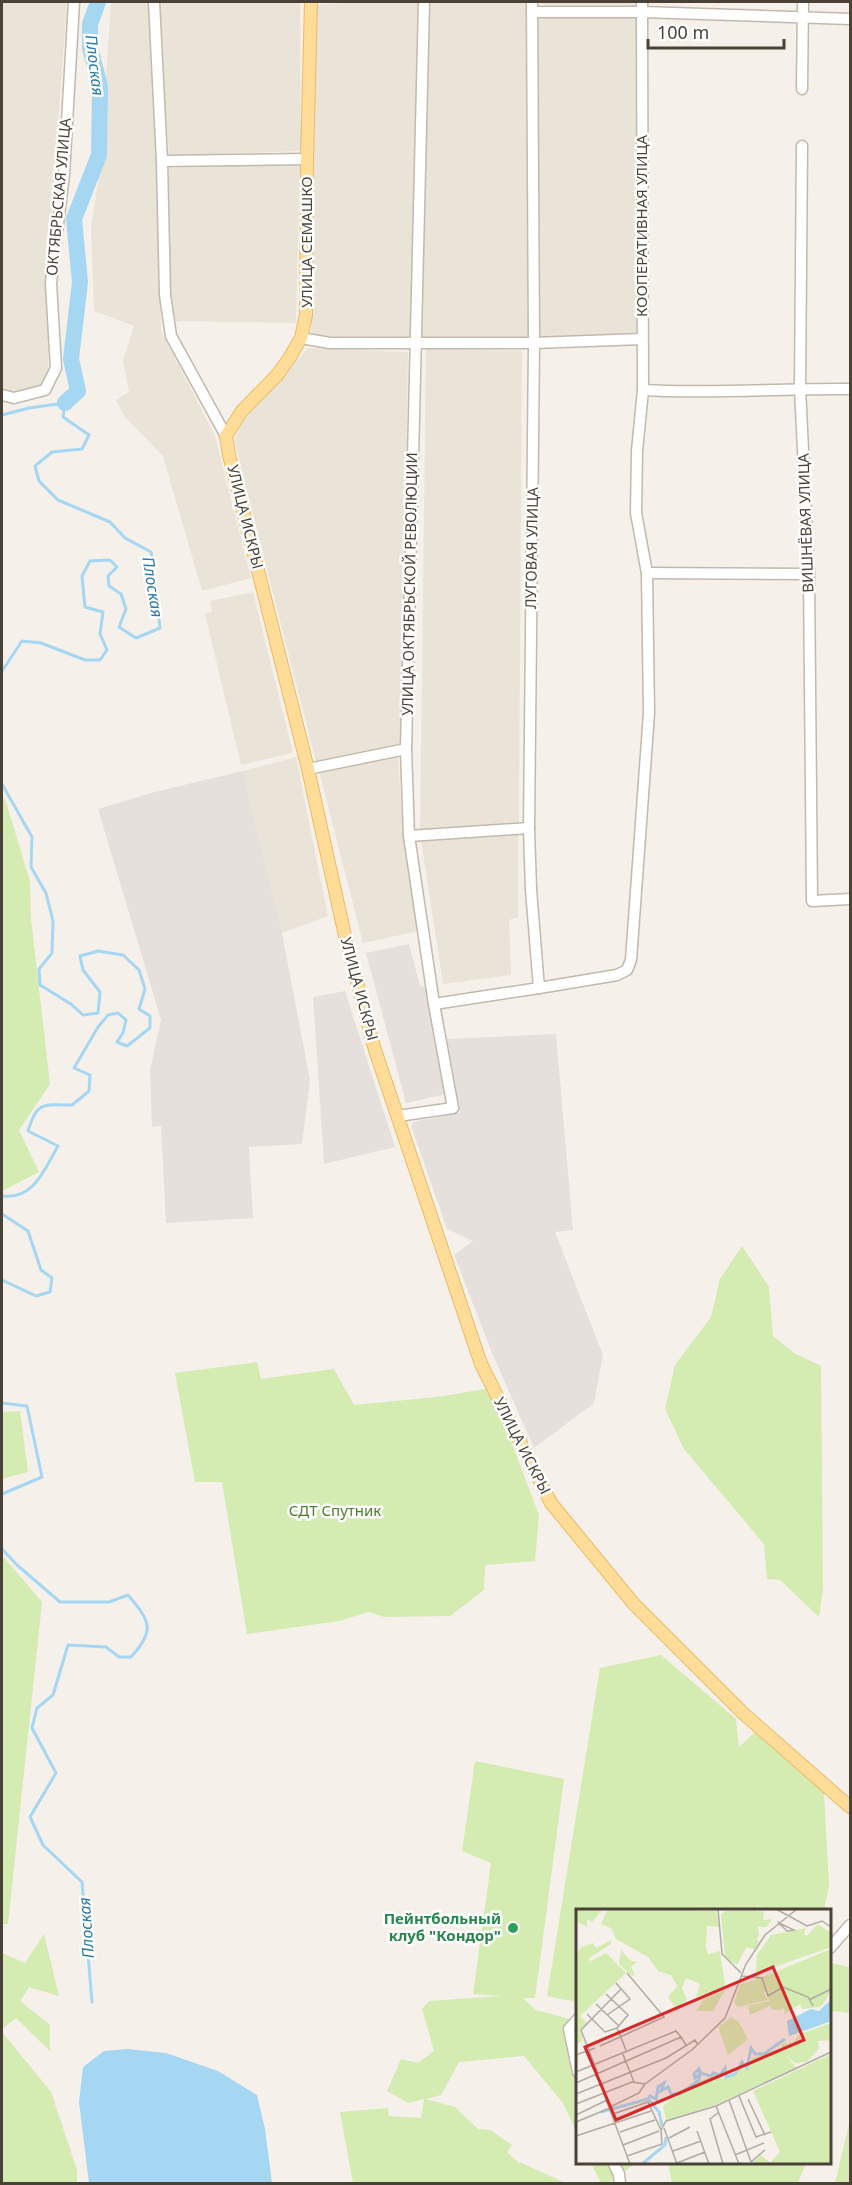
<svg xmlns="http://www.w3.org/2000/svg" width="852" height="2185" font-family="'Noto Sans',sans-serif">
	<rect width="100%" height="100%" fill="#f5f1ea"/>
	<g fill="#eae3d8">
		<polygon points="2,2 67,2 49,250 48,379 34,391 17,393 2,390"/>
		<polygon points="111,2 151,2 158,141 161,331 215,436 251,578 202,591 163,456 124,416 116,400 129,392 123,361 134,326 94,311 91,227 99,176"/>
		<polygon points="158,2 300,2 301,151 169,156"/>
		<polygon points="355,2 420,2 413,339 311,339 313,5"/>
		<polygon points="428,2 527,2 529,338 420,338"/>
		<polygon points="537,2 639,2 635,7 550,7"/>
		<polygon points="537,16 637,16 639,331 637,334 544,339 538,332"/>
		<polygon points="300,163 296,323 173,321 165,168"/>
		<polygon points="308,348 408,352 402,745 316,762 234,440 244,421"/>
		<polygon points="426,348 522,351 519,824 420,832"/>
		<polygon points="253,592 293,753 241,765 205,614 212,612 210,601"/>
		<polygon points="398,756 403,838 419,931 363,943 319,771"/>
		<polygon points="296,757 328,916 282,933 243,771"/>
		<polygon points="518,832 518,917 509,920 511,975 443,984 421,840"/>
	</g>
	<g fill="#e5e0db">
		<polygon points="243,771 282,933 310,1080 302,1144 249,1147 253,1218 166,1223 161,1126 152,1127 150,1070 161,1020 98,809 154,792"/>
		<polygon points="409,944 420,986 426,987 448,1094 406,1103 366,953"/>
		<polygon points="345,991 395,1147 324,1164 313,997"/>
		<polygon points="556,1034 573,1230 555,1232 603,1355 594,1403 534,1448 492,1353 454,1255 473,1241 447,1229 411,1126 413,1122 460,1113 447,1039"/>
	</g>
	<g fill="#d4ebb2">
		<polygon points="2,795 6,802 30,881 31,919 50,1084 19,1130 39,1172 2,1191"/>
		<polygon points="742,1246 769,1287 773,1336 794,1353 821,1366 823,1590 819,1617 780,1580 767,1579 764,1544 684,1449 665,1409 675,1365 711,1317 720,1279"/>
		<polygon points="257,1362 261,1379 334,1369 354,1405 437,1397 491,1388 539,1515 535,1561 485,1565 484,1590 450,1616 384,1617 369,1612 339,1621 247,1634 222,1482 195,1482 175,1373"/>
		<polygon points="20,1411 28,1472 2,1479 2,1412"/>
		<polygon points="2,1555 42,1602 8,1924 2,1924"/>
		<polygon points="661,1655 736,1719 739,1747 756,1731 824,1792 829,1886 824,1910 759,1910 757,1904 757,1910 578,1910 577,2002 547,1996 600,1668"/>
		<polygon points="475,1761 564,1779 535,1998 523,1998 536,2010 577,2021 577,2133 563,2103 524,2056 459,2062 441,2095 426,2099 455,2107 478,2129 490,2130 512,2145 507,2152 520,2164 520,2162 565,2183 353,2183 340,2112 388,2108 389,2116 421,2118 424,2099 408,2103 387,2091 401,2059 418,2063 434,2051 422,2009 429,2001 502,1996 473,1994 491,1863 462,1851"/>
		<polygon points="44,1934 59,1996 29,1987 20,2001 50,2025 50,2051 16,2018 2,2029 2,1953 25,1963"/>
		<polygon points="830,1963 850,1967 850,2013 830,2011"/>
		<polygon points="2,2032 51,2092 77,2170 77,2183 2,2183"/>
		<polygon points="850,2120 850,2183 835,2183"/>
		<polygon points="591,2163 636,2163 607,2184 599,2183 600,2181"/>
		<polygon points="806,2163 798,2183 672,2184 668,2163"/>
	</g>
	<polygon fill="#a5d7f3" points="128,2049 166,2053 218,2071 257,2095 265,2129 272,2183 89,2183 79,2102 83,2067 104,2051"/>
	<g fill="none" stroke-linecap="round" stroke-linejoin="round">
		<g stroke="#a5d7f3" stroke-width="3">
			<polyline points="2,415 29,408 65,403 63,417 89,435 82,449 52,452 35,466 39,481 58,500 110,522 125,538 151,552 160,628 136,638 119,627 126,609 121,594 109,586 108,576 117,567 110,560 90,561 82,576 85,607 103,612 100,634 107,650 100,660 85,660 41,643 22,641 2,671"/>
			<path d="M2,784L32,837L31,867L46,893L53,921L52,953L39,969L40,985L71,1004L83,1015L98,1013L100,992L83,970L80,956L98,951L123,955L139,970L145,989L139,1009L150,1016V1028L127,1046L117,1042L123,1033L126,1020L118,1013L108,1015L98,1027L74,1068L90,1075L89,1091L72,1105C43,1105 37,1101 28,1131L58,1146C44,1170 34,1200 2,1196"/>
			<polyline points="2,1214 28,1231 41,1270 52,1278 50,1292 36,1296 2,1280"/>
			<polyline points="2,1403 27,1406 42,1477 2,1494"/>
			<path d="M2,1549L17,1565L60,1602H109L128,1595C151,1622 155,1630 131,1657H119L106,1647L68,1645L53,1695L37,1708L32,1728L56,1773L30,1817L43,1845L82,1882L92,2002"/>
		</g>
		<polyline stroke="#a5d7f3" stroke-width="16" points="65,403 78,391 71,359 80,282 74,219 99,155 100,86 90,48 90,24 98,2"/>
		<g stroke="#c2b9ac" stroke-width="13">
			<g id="minor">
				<polyline points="154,2 162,161 165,295 171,336 226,436"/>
				<polyline points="532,12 642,12 850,19"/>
				<polyline points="802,89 803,2"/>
				<polyline points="802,146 800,388 809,574 812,901 850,899"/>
				<polyline points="162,161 307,159"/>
				<polyline points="301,338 330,343 534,343 642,339"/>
				<path d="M643,390C712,394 781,388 850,389"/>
				<polyline points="2,395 14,398 45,390 56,368 51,283 64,174 74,2"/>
				<polyline points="647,573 809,574"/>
				<polyline points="308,769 406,749"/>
				<polyline points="409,836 529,828"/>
				<polyline points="539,988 617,975 627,970 631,960 649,713 647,573 636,513 637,451 643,390 642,2"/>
				<polyline points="434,1004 539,988 531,890 529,828 534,343 532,2"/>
				<polyline points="398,1116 453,1108 434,1004 409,836 406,749 424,2"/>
				<polyline points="830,1948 850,1925"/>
				<polyline points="578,2019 569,2029 578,2072"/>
				<polyline points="613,2162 619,2174 620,2184"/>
			</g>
		</g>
		<g stroke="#e9bb65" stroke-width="14">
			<polyline id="major" points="311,2 307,159 306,315 301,338 290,357 278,374 242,411 226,436 229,455 308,769 346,940 375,1050 481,1364 551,1503 633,1603 744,1714 850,1807"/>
		</g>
		<use href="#minor" stroke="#fff" stroke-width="10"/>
		<use href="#major" stroke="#fd9" stroke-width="12"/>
	</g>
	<circle fill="#2e9e5b" stroke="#fff" stroke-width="2" cx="513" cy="1928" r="6"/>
	<g text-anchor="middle" stroke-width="5" stroke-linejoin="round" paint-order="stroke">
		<g font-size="15" fill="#4a4237" stroke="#fff">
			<text transform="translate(59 197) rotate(-85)" y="5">ОКТЯБРЬСКАЯ УЛИЦА</text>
			<text transform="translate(642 226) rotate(-90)" y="5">КООПЕРАТИВНАЯ УЛИЦА</text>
			<text transform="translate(307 242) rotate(-90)" y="5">УЛИЦА СЕМАШКО</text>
			<text transform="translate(245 517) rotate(76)" y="5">УЛИЦА ИСКРЫ</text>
			<text transform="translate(806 523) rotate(-92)" y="5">ВИШНЁВАЯ УЛИЦА</text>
			<text transform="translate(532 548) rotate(-89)" y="5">ЛУГОВАЯ УЛИЦА</text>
			<text transform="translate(410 584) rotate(-89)" y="5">УЛИЦА ОКТЯБРЬСКОЙ РЕВОЛЮЦИИ</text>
			<text transform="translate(359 989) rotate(75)" y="5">УЛИЦА ИСКРЫ</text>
			<text transform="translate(522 1446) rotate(63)" y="5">УЛИЦА ИСКРЫ</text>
		</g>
		<g font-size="15" fill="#4c7f27" stroke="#fff">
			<text x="335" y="1516">СДТ Спутник</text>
		</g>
		<g font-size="15" font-weight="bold" fill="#27864d" stroke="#fff" text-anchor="end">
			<text x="501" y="1924">Пейнтбольный<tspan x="501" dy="17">клуб "Кондор"</tspan></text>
		</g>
		<g font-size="16" font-style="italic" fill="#2879aa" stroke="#fff">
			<text transform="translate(95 65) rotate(83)" y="6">Плоская</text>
			<text transform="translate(153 587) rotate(81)" y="6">Плоская</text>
			<text transform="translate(86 1928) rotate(-94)" y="6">Плоская</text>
		</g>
	</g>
	<g transform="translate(576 1909)">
		<rect width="255" height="255" fill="#f5f1ea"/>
		<path d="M0,0H27L16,13L11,10V18L0,12ZM32,0L140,2L144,18L131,17L130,39L132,45L144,42L149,77L120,88L124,75L110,69L106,79L111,91L100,99L92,88L101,77L95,66L82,62L72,48L40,30L35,19L25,15ZM150,2H182L188,3L187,11L197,10L190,18H182L183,27L177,34L181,30L183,33L179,40L170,39L161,56L149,49L145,5ZM242,15L255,24V38L182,64L184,68L189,67L255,40V79L250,91L244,98L226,100L224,95L209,105L207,97L206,101H197L194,97L174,106L172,97L193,92L191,82L188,83L192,91L162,98L158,94L164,75L179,71L181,46L195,26L230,19L228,25L231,27ZM35,31V35L12,50L15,52L30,44L50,64L4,107L11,114L4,121L7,132L0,135V47L4,39L17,34L20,39ZM45,41L54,51L61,53L55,58L59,65L56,67L43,55ZM149,81L137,102H120L128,90ZM155,108L163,113L172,130L152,146L142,118ZM255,114V131L242,132L243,140L231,153L219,154L209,146L221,159L136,197L90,211L87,197L115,176L140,165L146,170L160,165L161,158L166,155L170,160L176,149L205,140L208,144L205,136L210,133L211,136L215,132V136L224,125ZM255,145V255H175L185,246L194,254L204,243L177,182Z" fill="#d4ebb2"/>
		<path d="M255,91L253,113L213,127L211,112L235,100L243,102Z" fill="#a5d7f3"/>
		<path fill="none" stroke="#a5d7f3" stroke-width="3" d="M72,190L74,187L80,190L82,178L88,174L85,182L92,178L95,185H104L123,171L124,165L119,169L118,165L123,160L124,164L135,167L137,164L144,166L149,159L150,168L159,165L166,153L171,159L175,139L179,145H188L209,130M73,191L83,203L86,217M25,203L72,190M66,255L89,236L90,228"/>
		<path fill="none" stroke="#b1aba2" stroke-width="1.5" d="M142,0L146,45L165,64M200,0L231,17L246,12L255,18M202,12L203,14L211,22L218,21L203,14M166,67L186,69L192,87L207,78L232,88L237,97M30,85L52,106L41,119L50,141M233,91L255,80M20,95L43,117M11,105L29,123L41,119M31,106L54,90L40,74M24,137L88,108L51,64M46,143L58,173M0,146L19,139M0,163L100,122L105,128M20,165L29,184M22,165L5,121L45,80M0,174L105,128L110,136M0,185L90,149L119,131L122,136M28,185L54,255M163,187L180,228L195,223M172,190L189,226M153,191L175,253L189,241M0,195L56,173L69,175L117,140L149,109L170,55L189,26L221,0M140,197L163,255M34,198L63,184L69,175M143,203L134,210L147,255M37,205L72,193L85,221L86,235L51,247M0,206L31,191M0,213L34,199M88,219L101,255M85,221L90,212L140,197L255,143M121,222L133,255M44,223L79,211M0,227L75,202M93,229L114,218M47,236L83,222M97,242L125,232M159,246L188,234M101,254L129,243"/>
		<path fill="#d62828" fill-opacity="0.15" stroke="#d62828" stroke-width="3" d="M197,58L228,131L40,211L9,138Z"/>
		<rect width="255" height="255" fill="none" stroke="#4a4237" stroke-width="3"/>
	</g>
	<rect width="852" height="2185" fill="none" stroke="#4a4237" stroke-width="6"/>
	<path d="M648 39v9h136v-9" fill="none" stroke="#4a4237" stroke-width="3"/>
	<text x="657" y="39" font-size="18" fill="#4a4237" stroke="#ffffff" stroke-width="4.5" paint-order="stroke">100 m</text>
</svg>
